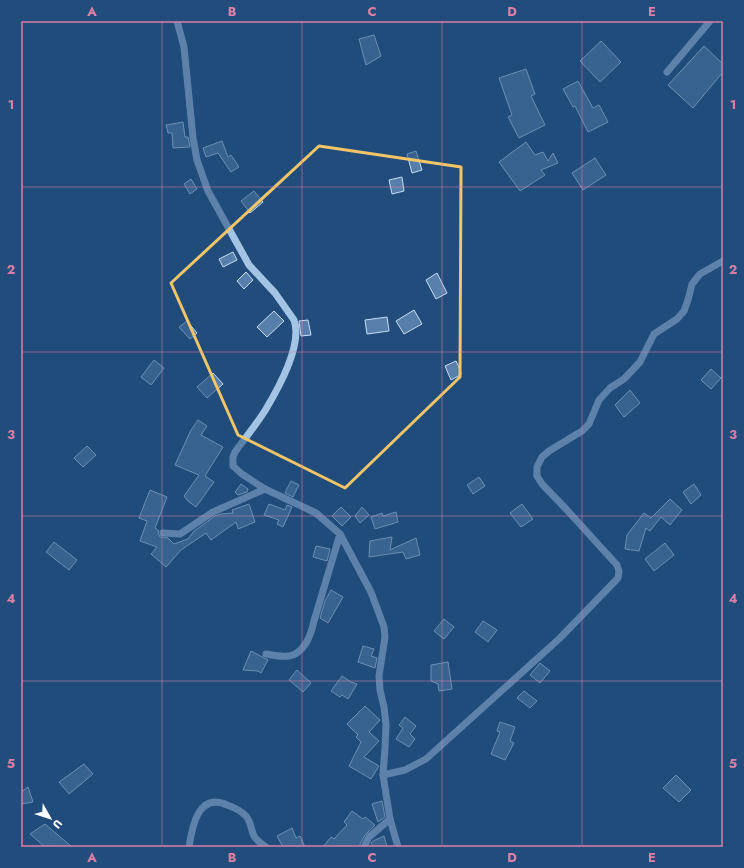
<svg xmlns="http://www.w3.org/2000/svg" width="744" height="868" font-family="Jost,sans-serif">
	<rect width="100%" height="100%" fill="#214c7c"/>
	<g fill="#567fab" stroke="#c7def5">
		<polygon points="374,35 381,56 366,65 359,39"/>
		<polygon points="601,41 621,62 600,82 580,61"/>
		<polygon points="704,46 723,64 723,72 693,108 668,85"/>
		<polygon points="526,69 535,94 531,96 545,125 519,138 508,117 512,115 499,78"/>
		<polygon points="578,81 593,108 599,105 608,122 588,132 575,106 573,107 563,89"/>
		<polygon points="183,122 185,137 188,137 190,147 173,148 172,133 168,133 166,125"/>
		<polygon points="222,141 228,157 231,155 239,167 231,172 218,153 206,157 203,148"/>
		<polygon points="526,142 535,155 543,152 548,161 553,153 558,163 541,170 545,175 520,191 499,162"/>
		<polygon points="416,151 422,170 412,173 407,154"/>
		<polygon points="595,158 606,175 583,190 572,173"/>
		<polygon points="402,177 404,191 392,194 389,180"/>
		<polygon points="191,179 197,189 190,194 184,184"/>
		<polygon points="254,191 263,202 250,213 241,201"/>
		<polygon points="233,252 237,260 223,267 219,259"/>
		<polygon points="246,272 253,280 244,289 237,281"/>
		<polygon points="437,273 447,293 436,299 426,280"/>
		<polygon points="414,310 422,324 404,334 396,321"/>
		<polygon points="274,311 284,321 267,337 257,327"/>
		<polygon points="387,317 389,331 367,334 365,320"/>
		<polygon points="308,320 311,335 301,336 299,321"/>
		<polygon points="187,321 197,333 190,339 179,327"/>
		<polygon points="154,360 164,368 151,385 141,377"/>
		<polygon points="456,361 462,374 451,380 445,366"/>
		<polygon points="711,369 721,378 711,389 701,380"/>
		<polygon points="213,373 223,384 207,398 197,387"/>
		<polygon points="630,390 640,403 624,417 615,405"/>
		<polygon points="198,420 207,426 201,435 223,447 205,476 214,482 196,507 188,501 184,496 199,475 175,465 191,430"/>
		<polygon points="87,446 96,455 83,467 74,458"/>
		<polygon points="479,477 485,486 473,494 467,485"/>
		<polygon points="291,481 299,485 293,497 285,493"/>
		<polygon points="241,484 248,489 247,492 238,495 235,492"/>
		<polygon points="694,484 701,495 691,504 683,492"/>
		<polygon points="150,490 167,497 155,528 159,531 158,533 160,537 168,538 174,544 188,539 194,531 215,516 221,514 233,513 232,510 249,504 255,522 238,529 236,522 211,540 206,533 181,550 166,567 151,554 157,547 140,541 147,521 139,518"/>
		<polygon points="670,499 682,510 670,525 661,517 650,531 646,528 639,551 625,549 627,535 644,513 651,518"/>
		<polygon points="269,504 285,510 287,505 292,507 283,527 277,524 279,520 264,515"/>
		<polygon points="522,504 533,519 521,527 510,513"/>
		<polygon points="341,507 351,517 342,526 332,516"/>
		<polygon points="362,507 369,515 360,523 355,516"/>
		<polygon points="396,512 398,522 375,529 371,517 382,513 383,516"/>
		<polygon points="392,537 390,550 416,538 420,555 406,559 403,552 369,557 370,541"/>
		<polygon points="54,542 77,560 69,570 46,552"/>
		<polygon points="665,543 674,555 654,571 645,559"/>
		<polygon points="316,546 330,549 327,561 313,557"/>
		<polygon points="331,590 343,597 328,623 320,618 325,601"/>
		<polygon points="444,619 454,627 444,639 434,631"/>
		<polygon points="483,621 497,630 488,642 475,632"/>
		<polygon points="363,646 374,649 371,656 377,658 375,668 358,662"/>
		<polygon points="251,651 268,660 261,673 258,671 243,670"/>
		<polygon points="448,662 452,689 439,691 438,684 431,681 431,665"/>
		<polygon points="540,663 550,671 540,683 530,675"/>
		<polygon points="297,670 311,683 303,692 289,680"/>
		<polygon points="342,676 351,682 357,684 348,699 342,695 340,697 331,691"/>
		<polygon points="524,691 537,701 530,708 517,698"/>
		<polygon points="365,706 380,720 369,732 379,741 364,757 379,766 371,779 349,766 361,742 356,737 358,735 347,724"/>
		<polygon points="405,717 416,726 410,734 415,739 409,747 396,739 403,728 399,725"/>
		<polygon points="500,722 515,727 510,741 514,743 505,760 491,754 500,732 497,731"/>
		<polygon points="84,764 93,774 69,794 59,782"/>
		<polygon points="676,775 691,790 679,802 663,788"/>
		<polygon points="28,787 33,802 21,804 21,792"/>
		<polygon points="382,801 385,817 378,822 372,804"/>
		<polygon points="352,811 363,819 365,817 375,825 365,835 359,846 358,847 323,847 331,837 334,839 347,825 344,822"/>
		<polygon points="45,824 72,847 45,847 30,834"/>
		<polygon points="292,828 296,838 300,836 305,847 283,847 277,836"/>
		<polygon points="384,836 387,847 373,847 371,843 373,841"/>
	</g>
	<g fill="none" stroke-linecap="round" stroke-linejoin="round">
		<g stroke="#a4c4e6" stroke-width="7">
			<path d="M177,21L184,47L193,138L197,160L208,191L249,265L275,293L294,320C303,344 278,389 266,409C257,424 245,438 235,452L233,457V466L242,474L265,489L316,513L340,534L371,592L384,627L385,637L379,676L380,690L384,707L386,725L385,748L383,775L390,819L398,847"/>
			<polyline points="667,72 710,21"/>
			<polyline points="163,533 180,534 213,512 265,489"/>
			<path d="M266,654C273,655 282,657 289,656C305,653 311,635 314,621L340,534"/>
			<polyline points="383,775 405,770 426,759 560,638 618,578 619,571 617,565 566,509 542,484 537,476 537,467 542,457 549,451 582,431 589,424 599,400 610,388 624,379 640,362 654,334 677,319 684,311 688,300 692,284 700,274 723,261"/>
			<path d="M189,847C192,827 198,792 227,805C233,807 241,811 246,816C251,822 251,830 254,836C257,841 262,844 266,847"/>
			<polyline points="364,847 369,837 390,819"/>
		</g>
	</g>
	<path d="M0 0H744V868H0ZM319,146L461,167L460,377L345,488L238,435L171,283Z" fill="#214c7c" fill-opacity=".55" fill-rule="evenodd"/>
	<path fill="none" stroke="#f2c566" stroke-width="3" stroke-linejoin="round" d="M319,146L461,167L460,377L345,488L238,435L171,283Z"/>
	<path fill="none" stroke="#dd80a5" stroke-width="1" stroke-opacity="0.55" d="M162,21V847M302,21V847M442,21V847M582,21V847M21,187H723M21,352H723M21,516H723M21,681H723"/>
	<rect width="744" height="868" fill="none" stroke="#214c7c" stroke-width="44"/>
	<g transform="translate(50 818) rotate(129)" stroke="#214c7c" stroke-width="3" paint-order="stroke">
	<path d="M0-3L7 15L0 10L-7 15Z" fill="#ffffff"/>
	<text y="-6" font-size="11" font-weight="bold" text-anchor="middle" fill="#ffffff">U</text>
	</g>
	<rect x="22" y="22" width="700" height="824" fill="none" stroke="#dd80a5" stroke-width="1.5"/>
	<g font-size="13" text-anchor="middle" font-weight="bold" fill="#dd80a5">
		<text x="92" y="16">A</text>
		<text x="232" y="16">B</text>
		<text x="372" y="16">C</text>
		<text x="512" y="16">D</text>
		<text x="652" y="16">E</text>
		<text x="11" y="109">1</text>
		<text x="733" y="109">1</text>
		<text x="11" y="274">2</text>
		<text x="733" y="274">2</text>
		<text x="11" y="439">3</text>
		<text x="733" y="439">3</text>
		<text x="11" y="603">4</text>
		<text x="733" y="603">4</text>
		<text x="11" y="768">5</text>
		<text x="733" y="768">5</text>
		<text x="92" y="862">A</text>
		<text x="232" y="862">B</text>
		<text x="372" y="862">C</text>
		<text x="512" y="862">D</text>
		<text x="652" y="862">E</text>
	</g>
</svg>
